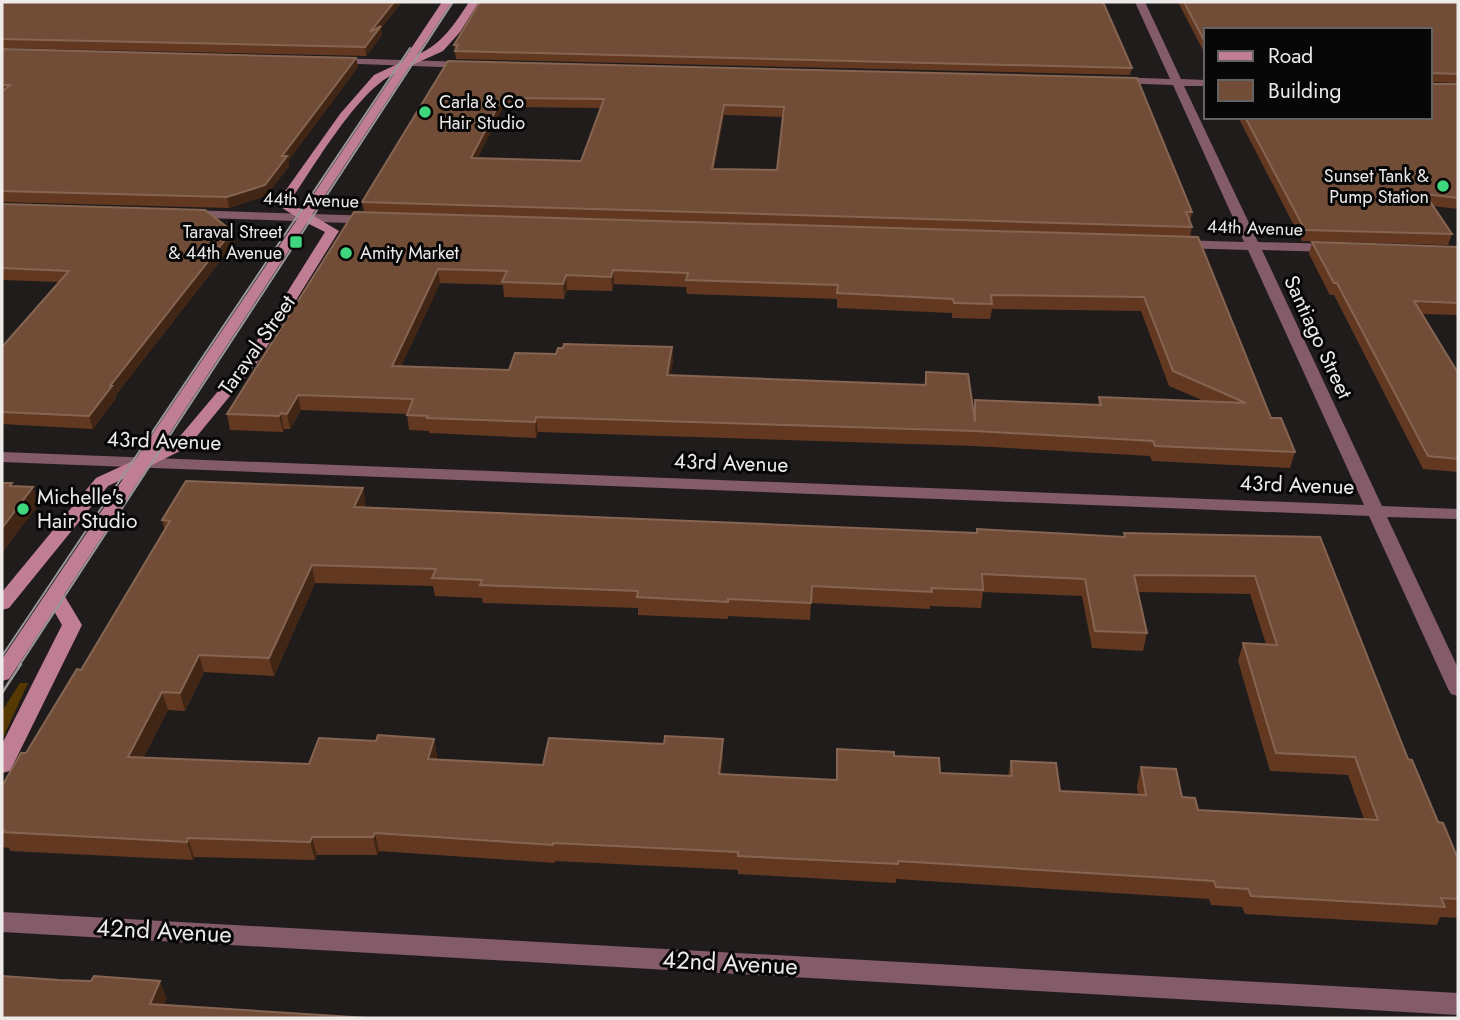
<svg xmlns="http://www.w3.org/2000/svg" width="1460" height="1020" font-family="Jost,sans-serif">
	<rect width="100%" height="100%" fill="#201c1c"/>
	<polygon fill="#563801" points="20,683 28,683 2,740 2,711"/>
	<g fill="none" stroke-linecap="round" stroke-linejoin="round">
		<g fill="#845b69" fill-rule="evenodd">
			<polygon points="1135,2 1145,2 1181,79 1206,80 1206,86 1184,86 1258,242 1332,244 1339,248 1332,252 1262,250 1382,506 1458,509 1458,519 1387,517 1458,668 1458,696 1451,694 1448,689 1369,516 2,462 2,452 1364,505 1248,250 1178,248 1171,244 1178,240 1244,242 1173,85 1115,83 1110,80 1115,77 1170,79"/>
			<polygon points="335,58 468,62 473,65 468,68 331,63 331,59"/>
			<polygon points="188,210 374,216 380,220 374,224 183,217 183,211"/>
			<polygon points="2,912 1458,993 1458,1015 2,932"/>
		</g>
		<path fill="#c07e95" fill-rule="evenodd" d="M442,2H452L417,55C442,44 454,25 469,2H479L460,32L443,51L410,66L312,215L339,231L257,363L188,447L148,467L64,595L82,625L13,765L10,771L2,773V744L62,625L54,611L9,679L2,681V659L123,479L108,486L9,608L2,610V592L96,478L135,460L298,218L276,204L340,114L374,75L402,62ZM394,74L303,210L289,203C313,168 358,90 394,74ZM307,223L325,232L246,358L176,441L160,448Z"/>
		<g stroke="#9a9797" stroke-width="2">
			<polyline points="2,656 410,48"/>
			<polyline points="19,666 453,2"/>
		</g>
		<polyline stroke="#9a9797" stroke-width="2.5" points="2,693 21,664"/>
	</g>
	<g fill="#623920" fill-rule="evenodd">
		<polygon points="2,2 402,2 381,28 382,35 366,56 2,48"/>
		<path d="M1178,2H1458V209L1433,206L1452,234L1448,245L1302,241L1238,117H1430L1206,30V56ZM1432,82L1458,83V84H1433Z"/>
		<polygon points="454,45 1132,68 1130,75 456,59"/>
		<polygon points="2,49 356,58 358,67 288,161 289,166 267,195 229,208 2,202"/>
		<path d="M448,61L1137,78L1192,212L1190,222L1192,227L1190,237L1271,418L1295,452L1290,468L1152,461L1150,456L974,446L538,432L536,438L429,433V431L409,430L407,414L301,410L290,429H284L283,432L230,430L227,414L364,212L362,202ZM503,107L601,108L581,161L477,158ZM724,115L783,117L777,170L714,169ZM440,283L503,285L504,297L564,299L567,290L612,291L614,284L686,287L687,294L837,299V308L952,313V318L990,319L992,309L1141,311L1169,386L1204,401L1099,397L1098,405L975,400L974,411L926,372L924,385L670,375L673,362L672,347L556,354L509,370L401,366Z"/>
		<polygon points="2,204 235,242 115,396 116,398 93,429 2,424 2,347 59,282 2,280"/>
		<polygon points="1312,242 1458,247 1458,315 1422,314 1458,373 1458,472 1423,469 1334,295 1330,295 1309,254"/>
		<path d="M366,505L365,507L977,533L1124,537V533L1320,537L1408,759L1438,822L1458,859V918L1440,917L1437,925L1245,914L1242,907L1211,905L1209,899L896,879V883L738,874V870L555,861V863L379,851L377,855H317L315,860L194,857L193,860L10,851L9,848L2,847V786L26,753L81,670L165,531L162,520ZM315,583L433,586L435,596L482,598L483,603L638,608V615L728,619V616L810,620L811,603L930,609V606L981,608L983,592L1082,596L1092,648L1143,651L1147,633L1138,592L1250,594L1266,644L1243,643L1238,661L1270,771L1348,775L1364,819L1198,810L1141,767L1137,786L1138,795L1060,791L1011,761L1008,776L940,773L894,756L837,749L836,780L721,774L723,757V739L664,744L543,765L436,759L437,757L434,739L376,741L309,764L143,758L168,710L185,711L204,672L274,676Z"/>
	</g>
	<g fill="#422615">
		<polygon points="394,2 402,2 381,28 382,35 366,56 365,47 370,32"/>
		<polygon points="356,58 358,67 288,161 289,166 267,195 229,208 227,197 282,156"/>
		<polygon points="502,98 503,107 473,168 471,158"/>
		<polygon points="724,105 724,115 712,178 712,169"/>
		<polygon points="232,231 235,242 115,396 116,398 93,429 89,416 110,386"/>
		<polygon points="438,269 440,283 394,381 392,366"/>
		<polygon points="613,270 614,284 612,291 611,277"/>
		<polygon points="566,275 567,290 564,299 563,284"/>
		<polygon points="672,347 673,362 667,390 667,375"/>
		<polygon points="298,395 301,410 290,429 287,414"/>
		<polygon points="281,413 284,429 283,432 279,416"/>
		<polygon points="536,417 538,432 536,438 535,422"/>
		<polygon points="33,487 39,504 2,553 2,528"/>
		<polygon points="363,488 366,505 358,524 354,507"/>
		<polygon points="312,565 315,583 274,676 269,658"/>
		<polygon points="199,655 204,672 185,711 180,693"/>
		<polygon points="162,692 168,710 134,775 128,757"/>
		<polygon points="434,739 437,757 431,777 428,759"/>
		<polygon points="723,739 723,757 719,792 719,774"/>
		<polygon points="375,833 379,851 377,855 373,837"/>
		<polygon points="312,837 317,855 315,860 310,842"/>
		<polygon points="188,838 194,857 193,860 187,842"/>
		<polygon points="160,981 167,999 158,1018 150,1004"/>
	</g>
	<g fill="#714c36" stroke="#856552" stroke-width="2" fill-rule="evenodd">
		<polygon points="2,2 394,2 370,32 381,26 365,47 2,39"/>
		<polygon points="480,2 1103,2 1132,68 455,51 458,45 454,45"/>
		<polygon points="1184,2 1458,2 1458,74 1433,73 1430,75 1430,30 1206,30 1206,44"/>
		<polygon points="2,49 356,58 282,156 287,156 265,185 227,197 2,191 2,92 10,85 2,85"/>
		<path d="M448,61L1137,78L1192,212H1186L1192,227L362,202ZM502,98L604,99L581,161L471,158ZM724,105L784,107L777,170L712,169Z"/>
		<polygon points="1430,76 1433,84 1458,84 1458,198 1425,194 1452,234 1305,230 1245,117 1430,117"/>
		<polygon points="2,204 205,210 232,231 110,386 112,386 89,416 2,412 2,347 69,271 2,268"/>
		<path d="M354,212L1198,237L1271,418H1281L1295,452L1155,446L1153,441L975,431L536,417L535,422L427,418L428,416L407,415L413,399L298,395L287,414L281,413L279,416L227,414ZM438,269L507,271L502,282L563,284L566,275L611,277L613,270L688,273L686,280L838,285L837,293L953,299L954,303L992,304L991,295L1144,297L1173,371L1246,403L1099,397L1101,405L975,400V422L968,374L926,372V385L667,375L672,347L564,344L563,348H558L556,354L515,353L509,370L392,366Z"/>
		<polygon points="1312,242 1458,247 1458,303 1414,301 1458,373 1458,459 1428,456 1337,283 1334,283"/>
		<path d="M186,481L363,488L354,507L977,533V529L1125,537L1124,533L1320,537L1408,759L1412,760L1438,822L1443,823L1458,859V899L1441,898L1445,907L1251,896L1248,889L1216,887L1214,881L898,861V864L738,856V852L553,843V845L375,833L373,837H312L310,842L188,838L187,842L2,832L4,830H2V786L21,753H26L77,669L81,670L93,650L170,521L162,520ZM312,565L436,569L432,578L482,580L480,585L638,591L637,597L728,602V599L811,603L812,586L932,592L931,588L983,590L982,574L1085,579L1095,631L1147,633L1134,575L1255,576L1277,645L1243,643L1276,753L1355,757L1378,820L1198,810L1195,798L1182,797L1176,769L1141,767L1146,795L1060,791L1056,763L1011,761L1012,776L940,773L939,758L894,756V752L837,749V780L719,774L723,739L665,736L664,744L549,738L543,765L428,759L434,739L378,735L376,741L319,738L309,764L128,757L162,692L180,693L199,655L269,658Z"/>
		<polygon points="2,483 12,483 10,486 33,487 2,528"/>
		<polygon points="2,976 59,980 91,981 94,976 160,981 150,1004 368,1018 2,1018"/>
	</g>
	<g fill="#3ed77d" stroke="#080707" stroke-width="2.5">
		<circle cx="425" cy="112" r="7"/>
		<circle cx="1443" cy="186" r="7"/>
		<rect x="289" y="235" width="14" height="14" rx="3.5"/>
		<circle cx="346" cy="253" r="7"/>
		<circle cx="23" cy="509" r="7"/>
	</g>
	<g text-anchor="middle" stroke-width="6" stroke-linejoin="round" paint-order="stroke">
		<g font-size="18" fill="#edeaea" stroke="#080707" text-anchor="start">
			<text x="439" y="108">Carla &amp; Co<tspan x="439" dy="21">Hair Studio</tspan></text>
			<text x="1429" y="182" text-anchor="end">Sunset Tank &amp;<tspan x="1429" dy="21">Pump Station</tspan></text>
			<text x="282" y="238" text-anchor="end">Taraval Street<tspan x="282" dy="21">&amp; 44th Avenue</tspan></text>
			<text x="360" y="259">Amity Market</text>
		</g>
		<g font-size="18" fill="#edeaea" stroke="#080707">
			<text transform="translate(311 200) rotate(2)" y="6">44th Avenue</text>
			<text transform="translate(1255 228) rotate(2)" y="6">44th Avenue</text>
		</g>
		<g font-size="21" fill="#edeaea" stroke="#080707">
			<text transform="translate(1318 337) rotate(65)" y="7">Santiago Street</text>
			<text transform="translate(257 345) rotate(-55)" y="7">Taraval Street</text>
			<text transform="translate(164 441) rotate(2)" y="7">43rd Avenue</text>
			<text transform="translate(731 463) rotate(2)" y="7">43rd Avenue</text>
			<text transform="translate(1297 485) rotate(2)" y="7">43rd Avenue</text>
		</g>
		<g font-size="21" fill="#edeaea" stroke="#080707" text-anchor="start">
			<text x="37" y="504">Michelle's<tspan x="37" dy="24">Hair Studio</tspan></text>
		</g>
		<g font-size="24" fill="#edeaea" stroke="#080707">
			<text transform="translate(164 931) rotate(3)" y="8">42nd Avenue</text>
			<text transform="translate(730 963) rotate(3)" y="8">42nd Avenue</text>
		</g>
	</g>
	<rect width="1460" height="1020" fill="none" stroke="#edeaea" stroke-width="7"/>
	<rect x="1204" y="28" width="228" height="91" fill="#080707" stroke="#646262" stroke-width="2"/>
	<rect x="1218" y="51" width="35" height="10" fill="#c07e95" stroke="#646262" stroke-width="2"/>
	<text x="1268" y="63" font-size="21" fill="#edeaea">Road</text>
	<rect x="1218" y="80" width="35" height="21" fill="#714c36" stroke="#646262" stroke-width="2"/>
	<text x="1268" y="98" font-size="21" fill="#edeaea">Building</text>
</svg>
